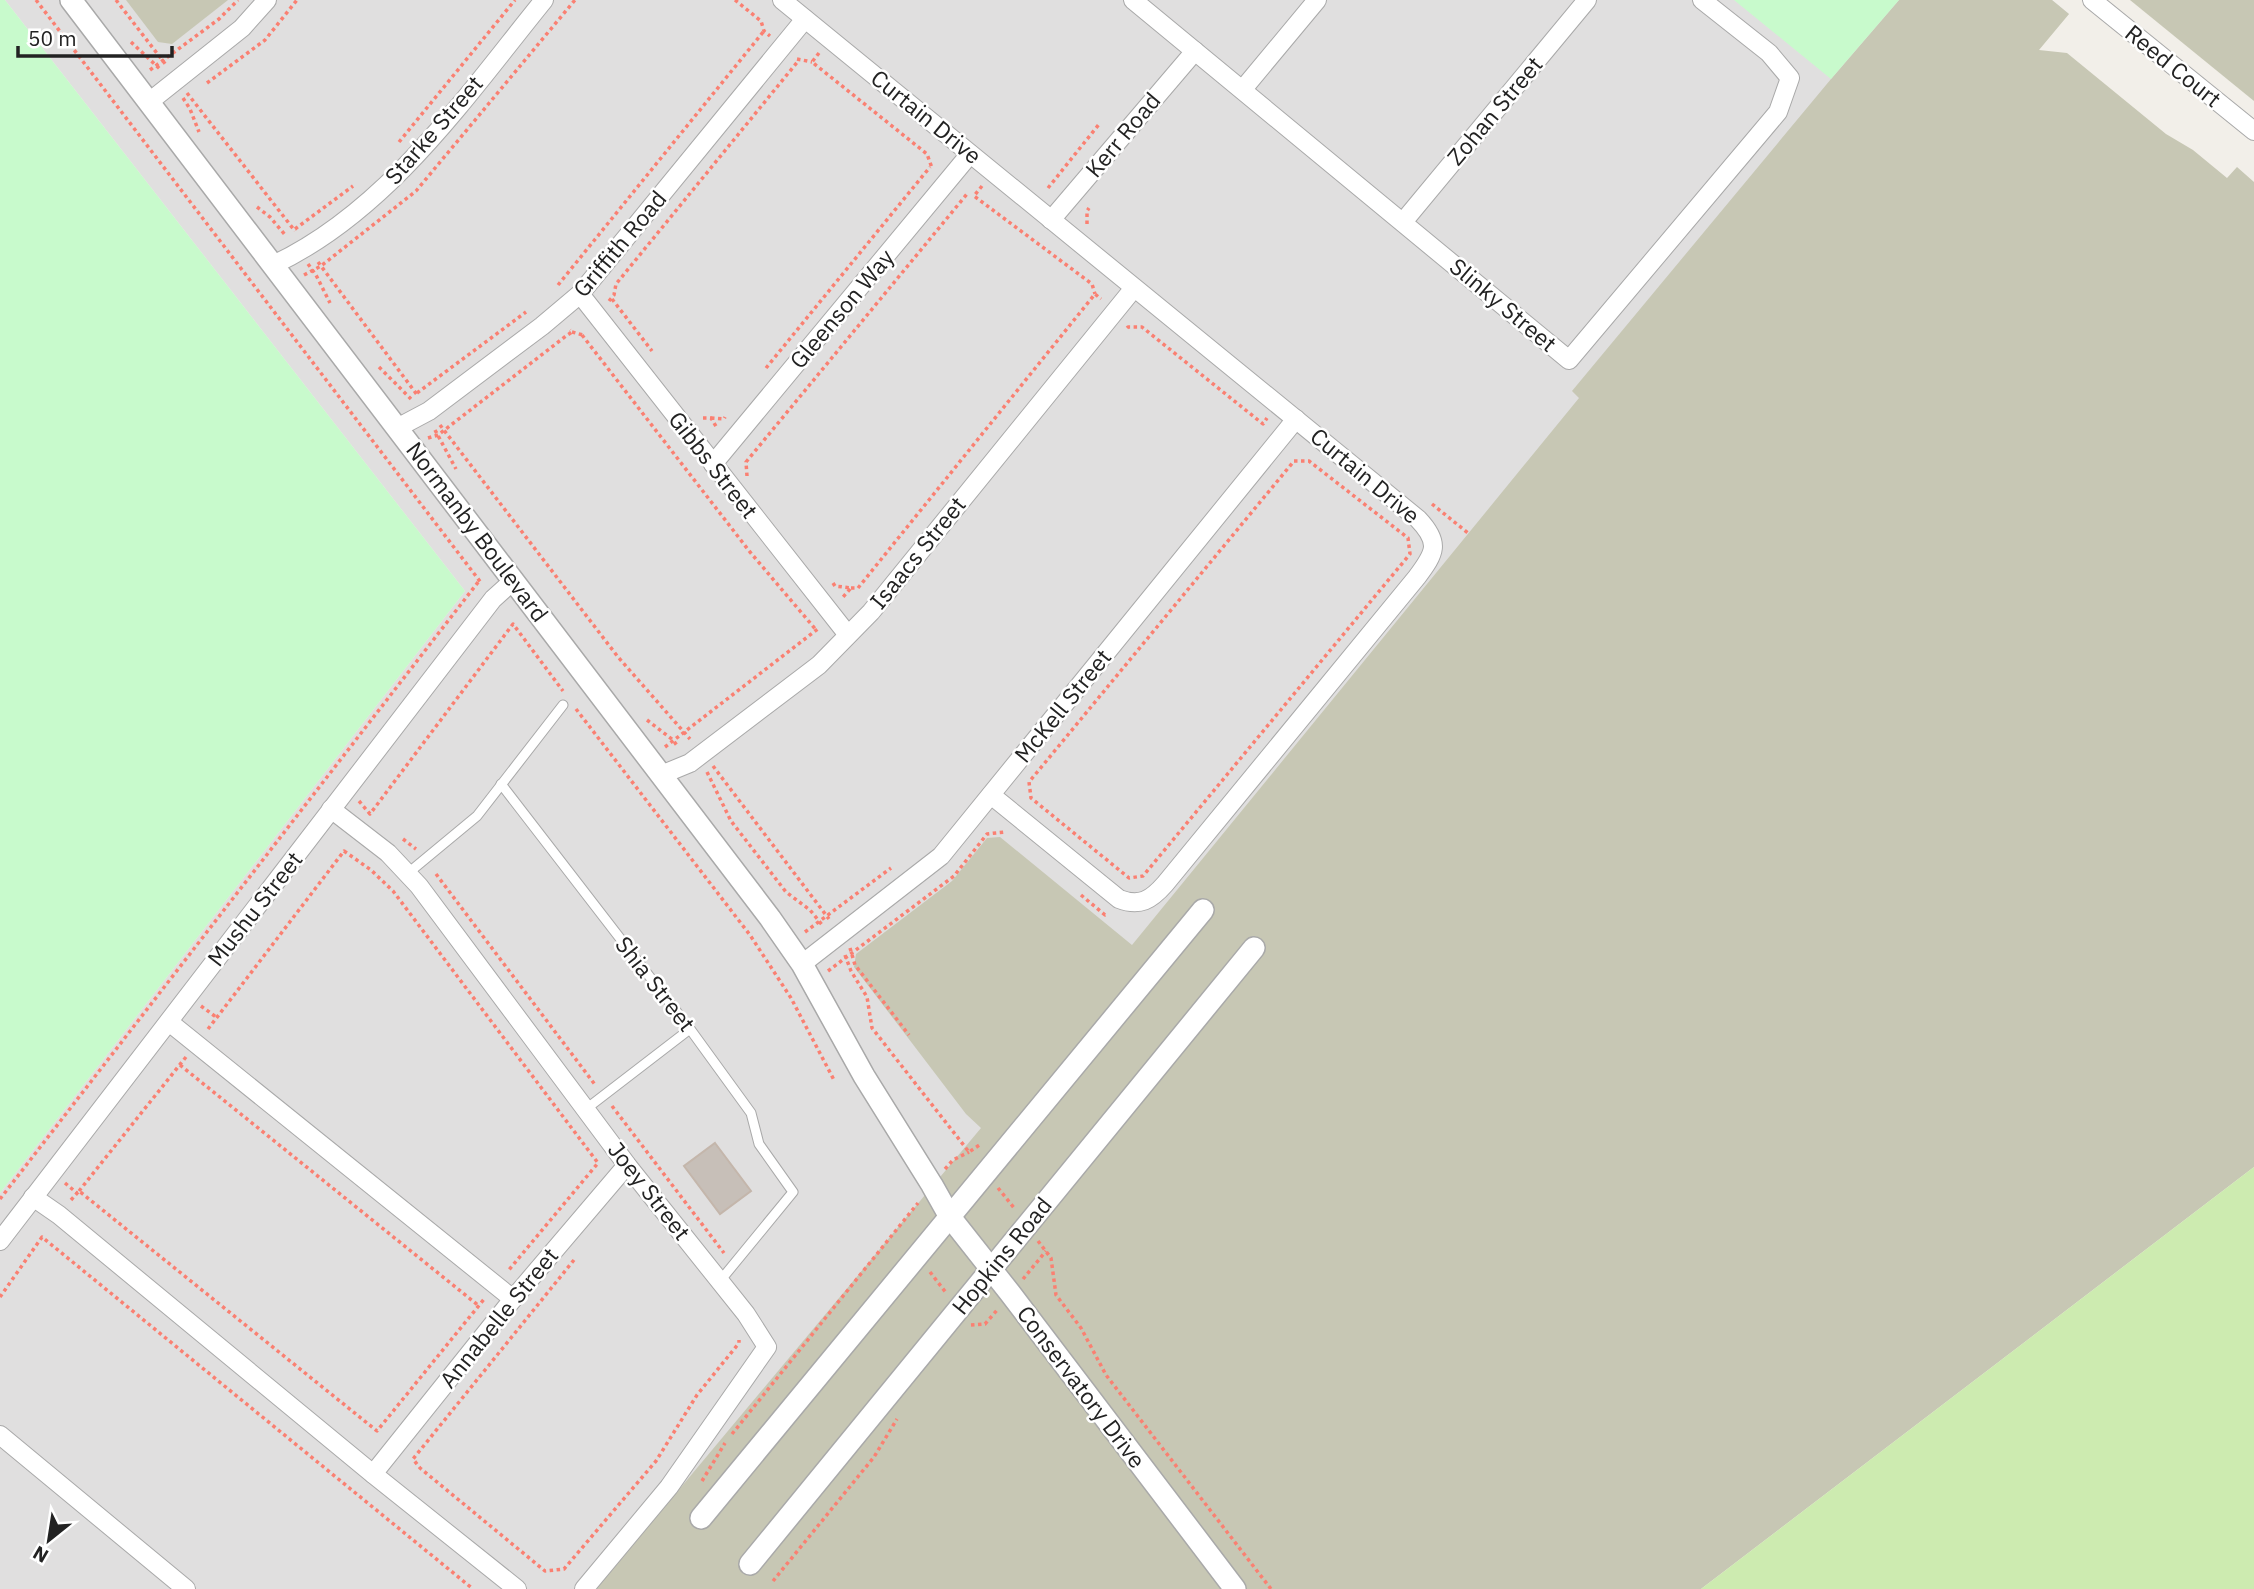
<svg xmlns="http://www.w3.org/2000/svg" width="2254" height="1589" font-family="'IBM Plex Sans',sans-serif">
	<rect width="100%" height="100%" fill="#f2efe9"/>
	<polygon fill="#e0dfdf" points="5,0 2052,0 2069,14 2038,50 1287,1589 0,1589 0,1193 465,591"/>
	<g fill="#c7c7b4">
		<polygon points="126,0 228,0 172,44 158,42"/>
		<polygon points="1899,0 2052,0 2069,14 2039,50 2067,53 2166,134 2193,150 2227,178 2237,167 2254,182 2254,1167 1701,1589 596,1589 981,1128 966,1114 854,967 856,954 952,881 987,838 1000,837 1132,945 1579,398 1572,391 1831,79"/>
		<polygon points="2130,0 2254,0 2254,101"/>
	</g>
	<polygon fill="#cdebb0" points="2254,1167 2254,1589 1701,1589"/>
	<g fill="#c8facc">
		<polygon points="0,0 5,0 465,591 0,1193"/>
		<polygon points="1734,0 1899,0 1831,79"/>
	</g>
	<polygon fill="#c7bfb8" stroke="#c4b6ab" stroke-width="2" points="715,1143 751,1191 720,1214 684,1166"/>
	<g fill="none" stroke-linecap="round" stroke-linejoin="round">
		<g stroke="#a9a9a9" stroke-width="11">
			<g id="service">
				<polyline points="501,784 690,1029 751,1113 759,1144 793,1192 720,1281"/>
				<polyline points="407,874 477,816 563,705"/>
				<polyline points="586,1109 690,1029"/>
			</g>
		</g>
		<g stroke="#a9a9a9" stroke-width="20">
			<g id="minor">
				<path d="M782,0L1418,519C1441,543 1435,553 1417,577L1165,884C1151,900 1140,907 1119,899L991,795"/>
				<polyline points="1133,0 1569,360 1778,112 1790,78 1769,53 1702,0"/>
				<polyline points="2092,0 2254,131"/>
				<polyline points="1243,89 1317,0"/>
				<polyline points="149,102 242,28 267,0"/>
				<polyline points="1051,220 1195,51"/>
				<polyline points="1403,222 1587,0"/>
				<path d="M273,265C388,211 466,96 544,0"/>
				<polyline points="580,294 848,635"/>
				<polyline points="397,428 429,411 542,326 580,294 805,19"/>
				<polyline points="713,464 970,154"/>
				<polyline points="661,775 690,763 819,665 871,612 1134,288"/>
				<polyline points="331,809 388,853 419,886 627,1165 746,1314 767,1347 669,1487 584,1589"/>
				<polyline points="802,964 941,856 1296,419"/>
				<polyline points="169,1022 513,1299"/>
				<polyline points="33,1197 59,1215 373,1474 517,1589"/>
				<polyline points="0,1241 493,599 513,581"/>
				<polyline points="0,1435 186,1589"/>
				<polyline points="373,1474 513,1299 627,1165"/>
			</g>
		</g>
		<g stroke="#a9a9a9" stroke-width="24">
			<g id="tertiary">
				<polyline points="71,0 770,918 802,964 864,1076 932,1185 950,1217 1010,1293 1235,1589"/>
				<polyline points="701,1518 1203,910"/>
				<polyline points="750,1564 1254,948"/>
			</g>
		</g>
		<g stroke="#fa8072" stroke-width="3.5" stroke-dasharray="3.5 3.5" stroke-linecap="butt">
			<polyline points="36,0 482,584"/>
			<polyline points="116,0 166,65"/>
			<polyline points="735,0 761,21 764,31 770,36"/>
			<polyline points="131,42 161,70"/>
			<polyline points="819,53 812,62 927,154 932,168"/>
			<polyline points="797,59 812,62"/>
			<polyline points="150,70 219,19 238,0"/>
			<polyline points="207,83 265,40 297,0"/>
			<polyline points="187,93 295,231"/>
			<polyline points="183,98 190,109 199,132"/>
			<polyline points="399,142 515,0"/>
			<polyline points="982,186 974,196 1092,284 1095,294"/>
			<polyline points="1048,188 1100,123"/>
			<polyline points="257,207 270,217 286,236"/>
			<polyline points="1087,224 1087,211 1089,208"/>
			<polyline points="295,229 353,186"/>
			<polyline points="318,262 418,396"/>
			<polyline points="308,264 316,275 330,303"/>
			<polyline points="304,275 321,266 416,191 575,0"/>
			<polyline points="558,285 764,31"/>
			<polyline points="612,299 652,351"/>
			<polyline points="609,301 614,295 616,284 799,60"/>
			<polyline points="1127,328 1128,327 1142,327 1263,424 1267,418"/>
			<polyline points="572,332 583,335"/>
			<polyline points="582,335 750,552 817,631"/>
			<polyline points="379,367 411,399"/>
			<polyline points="766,368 930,167"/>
			<polyline points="417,393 526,312"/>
			<polyline points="703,418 711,418 717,428"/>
			<polyline points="711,418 724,419 725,417"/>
			<polyline points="440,425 618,657 690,739"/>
			<polyline points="435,430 456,469"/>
			<polyline points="428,438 438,435 566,336 572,332 570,330"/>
			<polygon points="1294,461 1309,461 1408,538 1410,554 1143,876 1129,878 1031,798 1029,782"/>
			<polyline points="747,476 746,462 967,194"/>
			<polyline points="1432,504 1468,533"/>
			<polyline points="833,583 835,586 851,588 843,597"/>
			<polyline points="851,588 858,588 1095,294 1101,299"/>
			<polyline points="576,709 750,935 791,998 834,1080"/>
			<polyline points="647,720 673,740 678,747"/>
			<polyline points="665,747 819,628"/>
			<polyline points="713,766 829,919"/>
			<polyline points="707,772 731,821 786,892 810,910 823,926"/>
			<polyline points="359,801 370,814 513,624 563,691"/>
			<polyline points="403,839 416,849"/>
			<polyline points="436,874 596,1086"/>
			<polyline points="1081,895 1105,915 1107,914"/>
			<polyline points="805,932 891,868"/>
			<polyline points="850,948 855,965 909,1035"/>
			<polyline points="845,955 851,971 867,997 872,1028 969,1152 981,1144"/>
			<polyline points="828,971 954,876 987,834 1005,832"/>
			<polyline points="201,1006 216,1017"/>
			<polyline points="208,1029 344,851 371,870 393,891 598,1163 508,1271"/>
			<polyline points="180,1065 479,1306"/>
			<polyline points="612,1106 724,1253"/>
			<polyline points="945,1169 953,1160 969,1152"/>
			<polyline points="65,1183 77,1193"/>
			<polyline points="998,1188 1015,1209"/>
			<polyline points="79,1191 186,1057"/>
			<polyline points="0,1199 479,581"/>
			<polyline points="71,1200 79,1191 377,1431 485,1298"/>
			<polyline points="1038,1241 1051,1258 1056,1295 1081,1328 1106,1375 1271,1589"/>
			<polyline points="574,1260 413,1459 420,1468 545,1571 564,1569 656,1461 697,1395 739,1343 739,1340"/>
			<polyline points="930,1272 947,1294"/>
			<polyline points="1023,1279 1046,1251"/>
			<polyline points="0,1297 42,1237 473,1589"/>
			<polyline points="971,1325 985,1324 998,1309"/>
			<polyline points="732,1434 918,1203"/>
			<polyline points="702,1481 725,1443"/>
			<polyline points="773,1581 874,1457 897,1419"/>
		</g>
		<use href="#service" stroke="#fff" stroke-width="9"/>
		<use href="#minor" stroke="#fff" stroke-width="18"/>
		<use href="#tertiary" stroke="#fff" stroke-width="21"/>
	</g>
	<g text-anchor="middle" stroke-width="5" stroke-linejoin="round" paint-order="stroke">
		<g font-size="23" fill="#222" stroke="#fff">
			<text transform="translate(2173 66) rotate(39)" y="8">Reed Court</text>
			<text transform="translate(1495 111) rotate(-50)" y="8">Zohan Street</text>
			<text transform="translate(926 117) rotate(39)" y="8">Curtain Drive</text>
			<text transform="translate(434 130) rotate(-49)" y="8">Starke Street</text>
			<text transform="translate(1123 135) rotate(-50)" y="8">Kerr Road</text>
			<text transform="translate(620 244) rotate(-50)" y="8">Griffith Road</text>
			<text transform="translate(1503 305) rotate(40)" y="8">Slinky Street</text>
			<text transform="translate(842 309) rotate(-50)" y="8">Gleenson Way</text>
			<text transform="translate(713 465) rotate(52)" y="8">Gibbs Street</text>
			<text transform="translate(1365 476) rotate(40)" y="8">Curtain Drive</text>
			<text transform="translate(477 532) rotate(53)" y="8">Normanby Boulevard</text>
			<text transform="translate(918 553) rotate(-51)" y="8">Isaacs Street</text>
			<text transform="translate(1063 706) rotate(-51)" y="8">McKell Street</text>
			<text transform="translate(255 909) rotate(-52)" y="8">Mushu Street</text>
			<text transform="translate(655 984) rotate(52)" y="8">Shia Street</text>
			<text transform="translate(649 1191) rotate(52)" y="8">Joey Street</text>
			<text transform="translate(1002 1256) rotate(-51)" y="8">Hopkins Road</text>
			<text transform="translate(499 1318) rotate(-51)" y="8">Annabelle Street</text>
			<text transform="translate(1081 1387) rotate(53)" y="8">Conservatory Drive</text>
		</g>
	</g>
	<g transform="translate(49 1540) rotate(210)" stroke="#ffffff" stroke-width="5" paint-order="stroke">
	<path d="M0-5L12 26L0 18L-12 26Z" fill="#222222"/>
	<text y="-10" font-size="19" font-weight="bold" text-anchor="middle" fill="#222222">N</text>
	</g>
	<path d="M18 46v10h154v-10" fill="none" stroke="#222222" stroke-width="3.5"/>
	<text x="28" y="46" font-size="21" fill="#222222" stroke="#ffffff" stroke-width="5" paint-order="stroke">50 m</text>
</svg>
